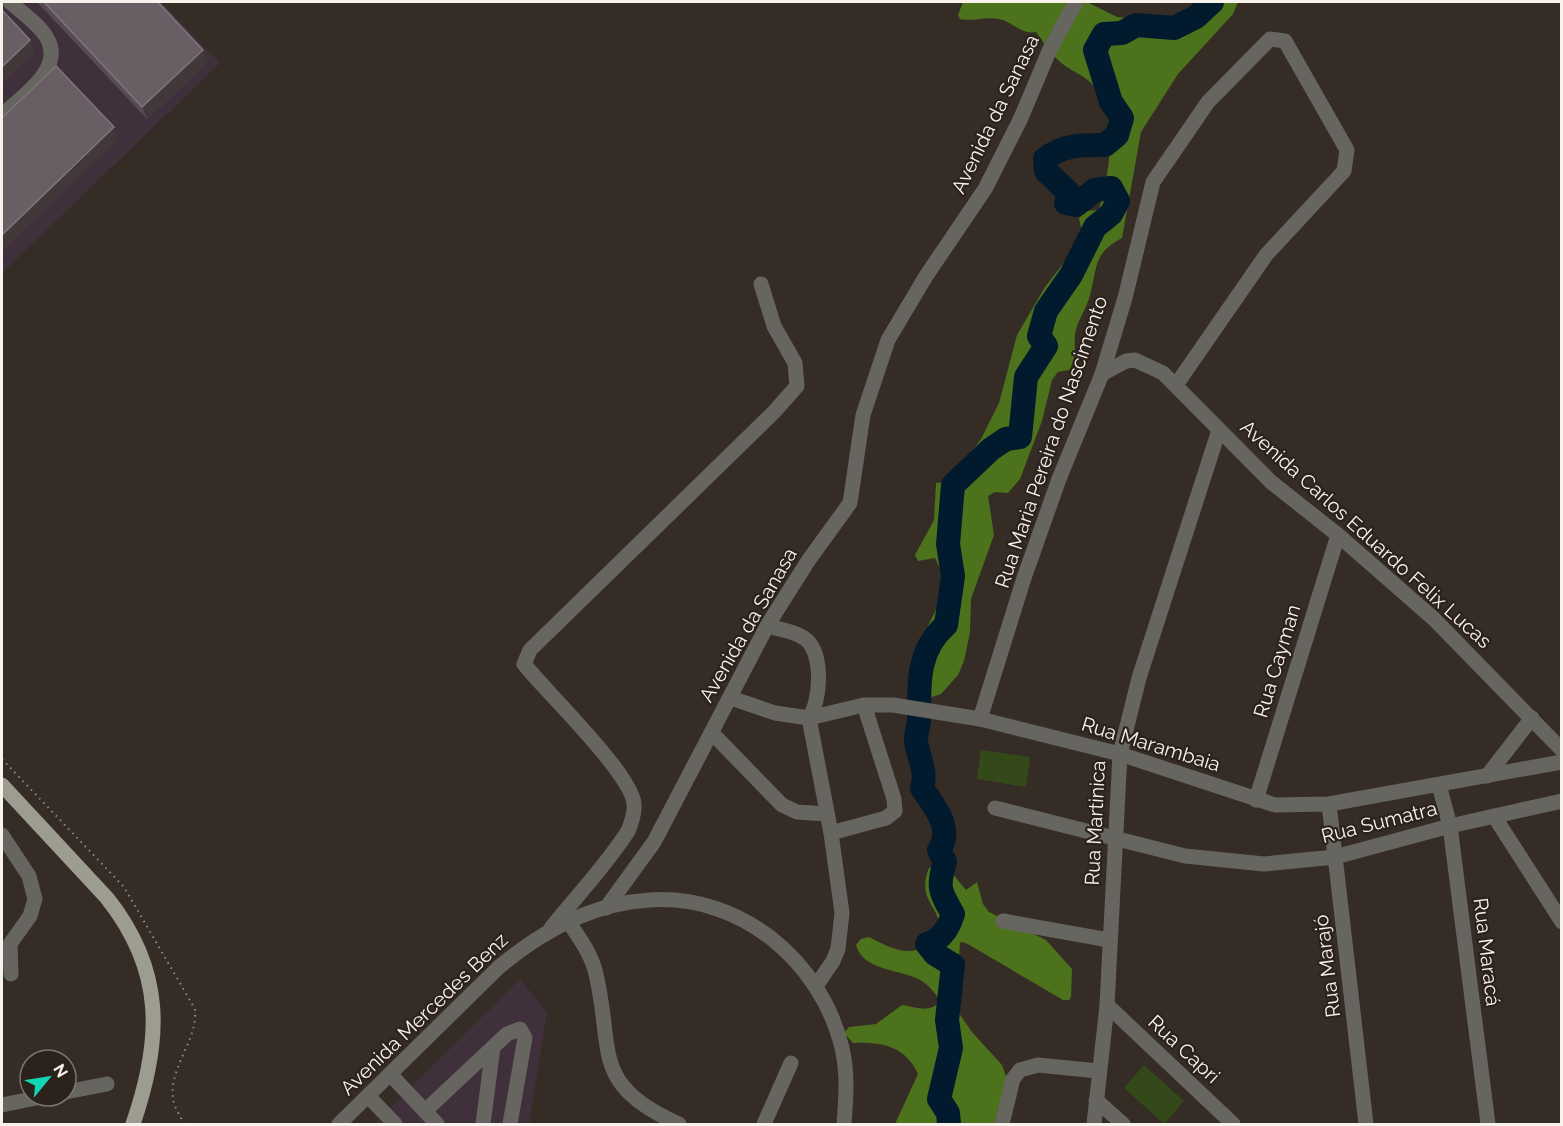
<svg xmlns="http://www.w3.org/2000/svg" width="1563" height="1126" font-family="Raleway,sans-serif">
	<rect width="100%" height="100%" fill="#352c25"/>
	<g fill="#40303b">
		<polygon points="2,2 161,2 220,63 2,273"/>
		<polygon points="520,979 547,1012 529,1124 374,1124"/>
	</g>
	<g fill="#33491a">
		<polygon points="981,750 1030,757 1026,787 977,779"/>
		<polygon points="1144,1065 1184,1101 1164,1124 1124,1088"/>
	</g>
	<g fill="#4c721c">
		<path d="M963,2H1087L1117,17L1163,22L1186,12L1198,2H1238L1233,14L1178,74L1141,132L1122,238C1092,254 1098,267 1090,295C1087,308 1077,321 1075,334C1074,348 1077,358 1069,370L1058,372L1052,380L1042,421L1020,479L1008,493L995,492L988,496L994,535L971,599L970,632L964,661L958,675L941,694L932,697L919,688L918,668L926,630L940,601L941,571L935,558L918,561L915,555L934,520L936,483L949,482L981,439L999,403L1017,335L1045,287L1083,238L1079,218L1086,211L1099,210C1109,175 1120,115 1093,85C1084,75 1069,70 1059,61C1050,53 1043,42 1036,32C1022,35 1013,22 999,19C986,16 973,22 960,19L958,15Z"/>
		<path d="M939,864L947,867L966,890L977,882L983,904L989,912L1046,940L1072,969L1071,997L1069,1000H1063L966,943L960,942L956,1009L972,1032L1002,1065L1007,1079L994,1124H895L918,1074C905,1046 882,1042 853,1043L844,1033L849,1027L876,1024L902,1005C916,1007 930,1014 940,1001C934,991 926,982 916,978C896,969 863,970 856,945L861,939L869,937C889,947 908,959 929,944C934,941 940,936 940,930C940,905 916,900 929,868Z"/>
	</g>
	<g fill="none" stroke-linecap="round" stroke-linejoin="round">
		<path stroke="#021a2d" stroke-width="24" d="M949,1124L948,1113L939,1099L951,1048L947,1020L953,965L935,954L927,944C941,940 949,927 953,914C940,892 937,887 945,862L939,850C954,829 934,806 922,788C927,771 919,759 916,742C915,735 919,727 919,719C919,684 917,650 946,625L953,576L948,544L953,485L991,449L1006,439L1020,437L1026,377L1046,346L1039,336L1046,311L1071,275L1095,227L1111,214L1118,201L1111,188L1095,190L1076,205L1066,203L1069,193L1046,171L1045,159C1064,144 1082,145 1105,145L1117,135L1122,118L1111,102L1095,50L1104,34L1122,33L1136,25L1174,28L1196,17L1212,2"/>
		<path stroke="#918a84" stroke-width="2" stroke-dasharray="1.5 4.5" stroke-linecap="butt" d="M2,759L124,887L195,1009C198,1041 169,1066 173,1099C174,1107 181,1117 184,1124"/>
		<g stroke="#666560" stroke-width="15">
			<path d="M2,115C21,97 65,69 47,38C39,24 21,12 10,2"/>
			<polyline points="1102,374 1126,361 1135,360 1163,373 1271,482 1338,535 1434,619 1562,750"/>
			<path d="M767,626C779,629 794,631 804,638C824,651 821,701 809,718L831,833L842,913L838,949L833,961L816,986"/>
			<polyline points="731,698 775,713 809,718 864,705 893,705 980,719 1120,754 1275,805 1329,804 1562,762"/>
			<polyline points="980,719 1024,578 1059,479 1102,374 1125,298 1153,182 1208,102 1270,39 1285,41 1347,150 1344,171 1266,255 1176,385"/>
			<polyline points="712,733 782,805 797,812 827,814"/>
			<polyline points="1487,776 1532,718"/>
			<polyline points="1439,785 1450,826 1488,1124"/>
			<polyline points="1256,800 1338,535"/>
			<polyline points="1329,804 1366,1124"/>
			<polyline points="995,808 1185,856 1264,864 1335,857 1450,826 1562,801"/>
			<polyline points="1494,816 1562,922"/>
			<polyline points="831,833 886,818 895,811 894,799 864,705"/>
			<polyline points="2,835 29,876 35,899 30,916 10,944 11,974"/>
			<polyline points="606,908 654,842 767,626 808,561 850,503 863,415 888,340 926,276 985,189 1020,120 1050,49 1076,2"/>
			<path d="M568,921C578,936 590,952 595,970C615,1049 588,1084 679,1124"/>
			<polyline points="1003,921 1109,940"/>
			<path d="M551,928C575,898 608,863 628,831C631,825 635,811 634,804C632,774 546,692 524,664L530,650L774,412L797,386L795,363L774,326L761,284"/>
			<polyline points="1107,1005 1233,1124"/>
			<polyline points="390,1074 437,1124"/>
			<polyline points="66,1092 107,1084"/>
			<polyline points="368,1096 395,1124"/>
			<polyline points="1096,1100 1123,1124"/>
			<polyline points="2,1105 46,1096"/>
			<polyline points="425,1111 507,1034 520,1029 525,1038 510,1124"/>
			<path d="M339,1124L499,967C542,931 593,903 650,900C741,894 821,961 842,1048C848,1073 846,1099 844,1124"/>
			<polyline points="483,1124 493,1047"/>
			<polyline points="764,1124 791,1063"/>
			<polyline points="1002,1124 1013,1079 1020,1070 1038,1065 1098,1071"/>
			<polyline points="1094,1124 1107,1005 1120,754 1139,678 1219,430"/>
		</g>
		<path stroke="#9c9c91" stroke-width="15" d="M2,785L107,898C165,971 162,1040 133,1124"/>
	</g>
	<polygon fill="#574c54" points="37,2 158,2 208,62 147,119"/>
	<g fill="#42383a">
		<polygon points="30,40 35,52 2,83 2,67"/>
		<polygon points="203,50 208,62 147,119 142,107"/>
		<polygon points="114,127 118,140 2,251 2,235"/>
	</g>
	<g fill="#685e64" stroke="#7f757a" stroke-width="1.5">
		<polygon points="44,2 158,2 203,50 142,107"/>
		<polygon points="2,10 30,40 2,67"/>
		<polygon points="56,66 114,127 2,235 2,118"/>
	</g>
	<g text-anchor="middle" stroke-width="4.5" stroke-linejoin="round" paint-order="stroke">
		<g font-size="20" fill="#f8f2ed" stroke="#2b231b">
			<text transform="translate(995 114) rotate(-64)" y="7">Avenida da Sanasa</text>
			<text transform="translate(1051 442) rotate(-71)" y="7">Rua Maria Pereira do Nascimento</text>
			<text transform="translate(1366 534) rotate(42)" y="7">Avenida Carlos Eduardo Felix Lucas</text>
			<text transform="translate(748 625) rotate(-60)" y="7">Avenida da Sanasa</text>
			<text transform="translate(1277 661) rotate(-73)" y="7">Rua Cayman</text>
			<text transform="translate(1151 744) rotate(17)" y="7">Rua Marambaia</text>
			<text transform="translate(1379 822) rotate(-14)" y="7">Rua Sumatra</text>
			<text transform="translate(1095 823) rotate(-87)" y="7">Rua Martinica</text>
			<text transform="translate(1487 952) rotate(83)" y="7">Rua Maracá</text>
			<text transform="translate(1327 966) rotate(-97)" y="7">Rua Marajó</text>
			<text transform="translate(424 1014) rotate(-44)" y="7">Avenida Mercedes Benz</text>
			<text transform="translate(1184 1049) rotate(43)" y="7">Rua Capri</text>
		</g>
	</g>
	<rect width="1563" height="1126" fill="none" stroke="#f8f2ed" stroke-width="6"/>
	<g transform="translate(48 1078) rotate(60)"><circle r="28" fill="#2b231b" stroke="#7d766f" stroke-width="1.5"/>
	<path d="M0-4.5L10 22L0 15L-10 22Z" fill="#11d5b4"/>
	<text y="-9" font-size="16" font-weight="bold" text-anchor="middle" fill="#f8f2ed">N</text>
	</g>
</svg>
